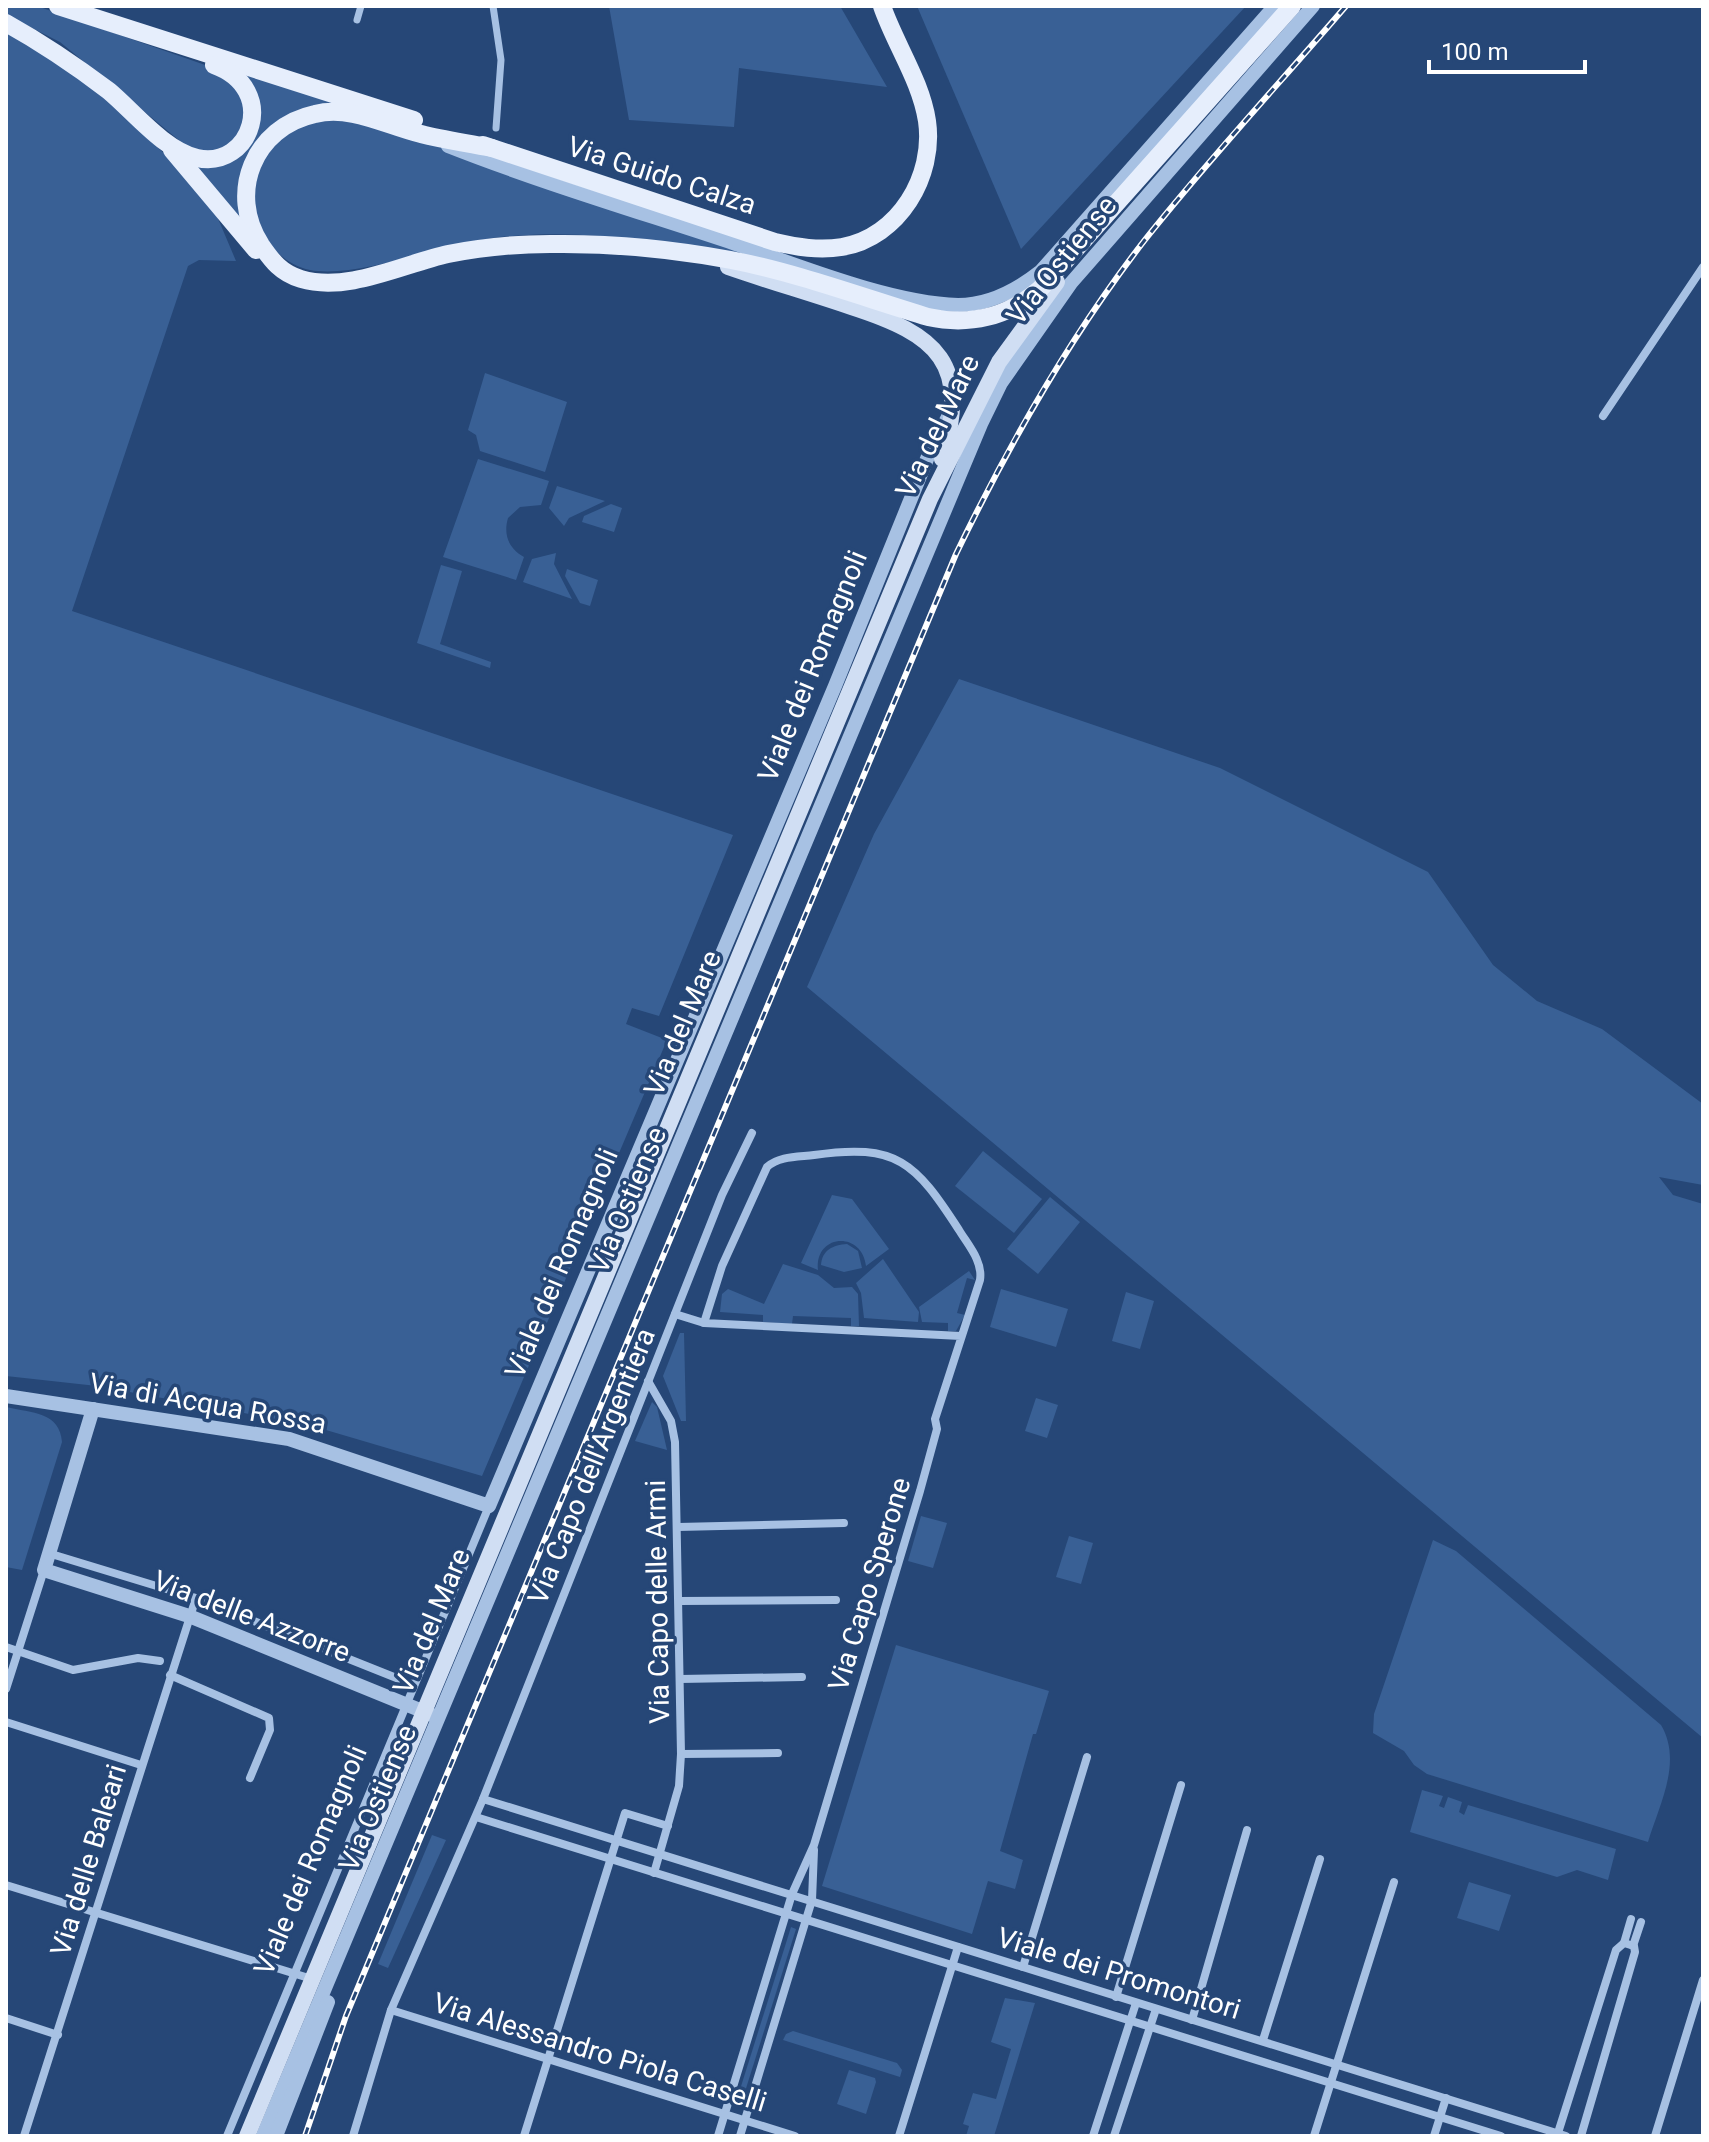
<svg xmlns="http://www.w3.org/2000/svg" width="1709" height="2142" font-family="Roboto,sans-serif">
	<rect width="100%" height="100%" fill="#264777"/>
	<g fill="#396095">
		<polygon points="6,6 37,6 228,73 250,100 237,142 206,153 186,146 60,42 6,15"/>
		<polygon points="609,6 840,6 887,87 739,68 734,127 629,120"/>
		<polygon points="917,6 1246,6 1021,249"/>
		<polygon points="6,31 91,85 186,174 211,202 236,261 199,260 188,266 72,611 733,835 659,1016 632,1008 626,1024 667,1040 482,1476 309,1425 97,1386 6,1376"/>
		<polygon points="241,70 346,105 309,109 249,157 251,231 190,160 223,160 258,98"/>
		<path d="M355,118L834,281C724,253 615,225 500,237C446,243 358,279 310,270C257,259 233,183 273,147C281,140 291,126 300,123C315,117 339,120 355,118Z"/>
		<polygon points="485,373 567,402 545,472 480,451 476,435 468,430"/>
		<path d="M478,459L549,481L541,505L520,507L508,518C503,535 509,549 524,557L516,580L443,557Z"/>
		<polygon points="557,486 605,501 569,518 564,526 549,508"/>
		<polygon points="611,504 622,508 614,532 582,522 584,516"/>
		<polygon points="556,553 554,564 572,599 523,582 532,559"/>
		<polygon points="441,565 462,571 440,644 491,662 490,668 417,643"/>
		<polygon points="567,569 598,580 590,606 580,603 565,576"/>
		<polygon points="959,679 1220,768 1428,872 1493,965 1537,1001 1602,1029 1703,1104 1703,1185 1659,1177 1673,1195 1703,1204 1703,1738 807,987 874,834"/>
		<polygon points="983,1151 1042,1199 1014,1233 955,1186"/>
		<path d="M832,1195L852,1199L889,1249L866,1266C862,1230 814,1234 818,1270L801,1263Z"/>
		<polygon points="1050,1197 1080,1222 1038,1274 1007,1249"/>
		<path d="M847,1244L858,1251L862,1268L844,1272L821,1265C822,1250 833,1245 847,1244Z"/>
		<polygon points="883,1259 919,1312 918,1322 864,1318 861,1293 856,1283"/>
		<polygon points="783,1264 818,1275 834,1288 852,1287 858,1294 859,1326 851,1326 851,1318 793,1316 792,1324 763,1322 763,1315 720,1312 722,1294 728,1289 764,1304"/>
		<polygon points="969,1271 975,1280 967,1278 957,1313 965,1315 956,1331 948,1331 948,1323 922,1322 919,1307"/>
		<polygon points="1001,1289 1068,1309 1056,1347 990,1327"/>
		<polygon points="1126,1292 1154,1301 1140,1349 1112,1341"/>
		<polygon points="680,1333 684,1333 686,1421 681,1421 663,1376"/>
		<polygon points="1036,1398 1058,1405 1047,1438 1025,1431"/>
		<polygon points="652,1402 657,1407 667,1450 635,1441"/>
		<path d="M6,1407C32,1413 60,1412 62,1442L22,1570L6,1567Z"/>
		<polygon points="921,1516 947,1523 933,1568 908,1561"/>
		<polygon points="1069,1536 1093,1543 1081,1584 1056,1577"/>
		<path d="M1433,1540L1456,1551L1661,1725C1683,1762 1659,1805 1648,1842L1427,1774L1414,1765L1404,1751L1373,1733L1374,1714Z"/>
		<polygon points="896,1645 1049,1691 1036,1734 1033,1734 1000,1851 1023,1860 1015,1889 988,1881 972,1934 822,1886"/>
		<polygon points="1422,1790 1443,1796 1439,1806 1444,1808 1448,1797 1462,1802 1459,1812 1464,1815 1468,1805 1616,1849 1608,1880 1577,1870 1557,1877 1410,1832"/>
		<polygon points="432,1835 446,1840 388,1968 378,1964"/>
		<polygon points="1469,1882 1511,1895 1499,1931 1457,1918"/>
		<polygon points="791,1927 796,1929 743,2098 738,2096"/>
		<polygon points="1005,1998 1035,2003 994,2136 966,2136 969,2126 963,2124 973,2093 996,2099 1011,2049 991,2042"/>
		<polygon points="793,2031 897,2063 902,2070 900,2077 783,2040 786,2034"/>
		<polygon points="849,2070 875,2078 876,2082 866,2114 837,2104"/>
	</g>
	<g fill="none" stroke-linecap="round" stroke-linejoin="round">
		<g stroke="#a7c1e3" stroke-width="7">
			<polyline points="493,6 501,60 496,128"/>
			<polyline points="357,20 361,6"/>
		</g>
		<g stroke="#a7c1e3" stroke-width="8">
			<polyline points="1603,416 1703,267"/>
			<polyline points="675,1314 704,1323"/>
			<polyline points="648,1381 671,1421 675,1442 681,1754 679,1786 654,1873"/>
			<polyline points="678,1527 844,1523"/>
			<polyline points="48,1553 196,1598 414,1685"/>
			<polyline points="679,1601 836,1600"/>
			<polyline points="6,1647 73,1670 138,1658 160,1661"/>
			<polyline points="170,1675 269,1718 270,1730 250,1778"/>
			<polyline points="680,1679 802,1677"/>
			<polyline points="6,1689 44,1570"/>
			<polyline points="6,1722 141,1765"/>
			<polyline points="681,1754 778,1753"/>
			<polyline points="483,1799 1566,2136"/>
			<polyline points="476,1817 1501,2136"/>
			<polyline points="6,1885 312,1979"/>
			<polyline points="1624,1943 1631,1919"/>
			<polyline points="1633,1946 1641,1922"/>
			<polyline points="1023,1967 1087,1757"/>
			<polyline points="1116,1997 1181,1785"/>
			<polyline points="391,2010 795,2136"/>
			<polyline points="6,2018 58,2035"/>
			<polyline points="1192,2020 1247,1830"/>
			<polyline points="1263,2040 1320,1859"/>
			<polyline points="24,2136 196,1598"/>
			<polyline points="227,2136 489,1506"/>
			<polyline points="353,2136 391,2010 483,1799 722,1195 752,1133"/>
			<polyline points="524,2136 625,1813 668,1826"/>
			<path d="M718,2136L792,1894L814,1845L920,1491L937,1429L935,1419L980,1280C983,1261 968,1245 959,1230C915,1162 897,1143 814,1155C798,1157 779,1156 767,1167L722,1266L704,1323L961,1336"/>
			<polyline points="740,2136 812,1900 814,1850"/>
			<polyline points="899,2136 958,1947"/>
			<polyline points="1093,2136 1136,2003"/>
			<polyline points="1114,2136 1156,2009"/>
			<polyline points="1314,2136 1394,1882"/>
			<polyline points="1434,2136 1446,2098"/>
			<polyline points="1557,2136 1616,1950 1624,1943 1634,1946 1635,1952 1581,2136"/>
			<polyline points="1655,2136 1703,1980"/>
		</g>
		<g stroke="#a7c1e3" stroke-width="14">
			<path d="M448,146C542,183 640,212 736,244C800,266 891,303 958,305C990,305 1017,290 1041,271L1275,6"/>
			<polyline points="6,1396 289,1439 489,1506 835,686 929,454 950,413"/>
			<polyline points="93,1409 44,1570 189,1616 432,1715"/>
			<polyline points="263,2136 981,424 1001,383 1071,283 1313,6"/>
			<polyline points="276,2136 328,2002"/>
		</g>
		<g stroke="#d0def3" stroke-width="16">
			<path d="M728,267C768,281 810,293 851,307C938,335 971,363 942,459"/>
			<polyline points="247,2136 930,499 999,362 1057,282"/>
		</g>
		<g stroke="#e6eefc" stroke-width="18">
			<polyline points="58,6 414,120"/>
			<path d="M6,23C42,43 76,66 109,91C134,112 164,150 197,158C251,170 280,89 214,65"/>
			<path d="M483,145L775,242C797,247 819,251 842,247C899,237 935,176 927,121C921,81 895,44 882,6"/>
			<path d="M492,148C468,143 444,140 421,134C387,126 351,105 315,114C254,127 227,193 261,245C272,261 281,273 301,279C347,293 403,264 448,254C482,247 516,244 550,244C610,243 672,249 731,260C794,272 865,298 928,317C969,326 1008,317 1040,289L1292,6"/>
			<polyline points="172,150 256,250"/>
		</g>
		<g stroke="#fff" stroke-width="6">
			<path id="rail" d="M305,2136L346,2016L956,554C1009,444 1069,338 1144,241C1208,160 1279,84 1346,6"/>
		</g>
		<use href="#rail" stroke="#264777" stroke-width="3" stroke-dasharray="9" stroke-linecap="butt"/>
	</g>
	<g text-anchor="middle" stroke-width="7" stroke-linejoin="round" paint-order="stroke">
		<g font-size="28" fill="#fff" stroke="#264777">
			<text transform="translate(662 175) rotate(18)" y="10">Via Guido Calza</text>
			<text transform="translate(1061 260) rotate(-51)" y="10">Via Ostiense</text>
			<text transform="translate(937 426) rotate(-64)" y="10">Via del Mare</text>
			<text transform="translate(812 666) rotate(-68)" y="10">Viale dei Romagnoli</text>
			<text transform="translate(682 1023) rotate(-67)" y="10">Via del Mare</text>
			<text transform="translate(627 1200) rotate(-67)" y="10">Via Ostiense</text>
			<text transform="translate(561 1263) rotate(-67)" y="10">Viale dei Romagnoli</text>
			<text transform="translate(208 1403) rotate(10)" y="10">Via di Acqua Rossa</text>
			<text transform="translate(591 1466) rotate(-68)" y="10">Via Capo dell'Argentiera</text>
			<text transform="translate(869 1584) rotate(-73)" y="10">Via Capo Sperone</text>
			<text transform="translate(657 1602) rotate(-91)" y="10">Via Capo delle Armi</text>
			<text transform="translate(252 1616) rotate(21)" y="10">Via delle Azzorre</text>
			<text transform="translate(431 1621) rotate(-67)" y="10">Via del Mare</text>
			<text transform="translate(377 1798) rotate(-67)" y="10">Via Ostiense</text>
			<text transform="translate(88 1860) rotate(-73)" y="10">Via delle Baleari</text>
			<text transform="translate(310 1860) rotate(-67)" y="10">Viale dei Romagnoli</text>
			<text transform="translate(1119 1973) rotate(17)" y="10">Viale dei Promontori</text>
			<text transform="translate(600 2052) rotate(17)" y="10">Via Alessandro Piola Caselli</text>
		</g>
	</g>
	<rect width="1709" height="2142" fill="none" stroke="#ffffff" stroke-width="16"/>
	<path d="M1429 60v12h156v-12" fill="none" stroke="#ffffff" stroke-width="4"/>
	<text x="1441" y="60" font-size="24" fill="#ffffff" stroke="#264777" stroke-width="6" paint-order="stroke">100 m</text>
</svg>
